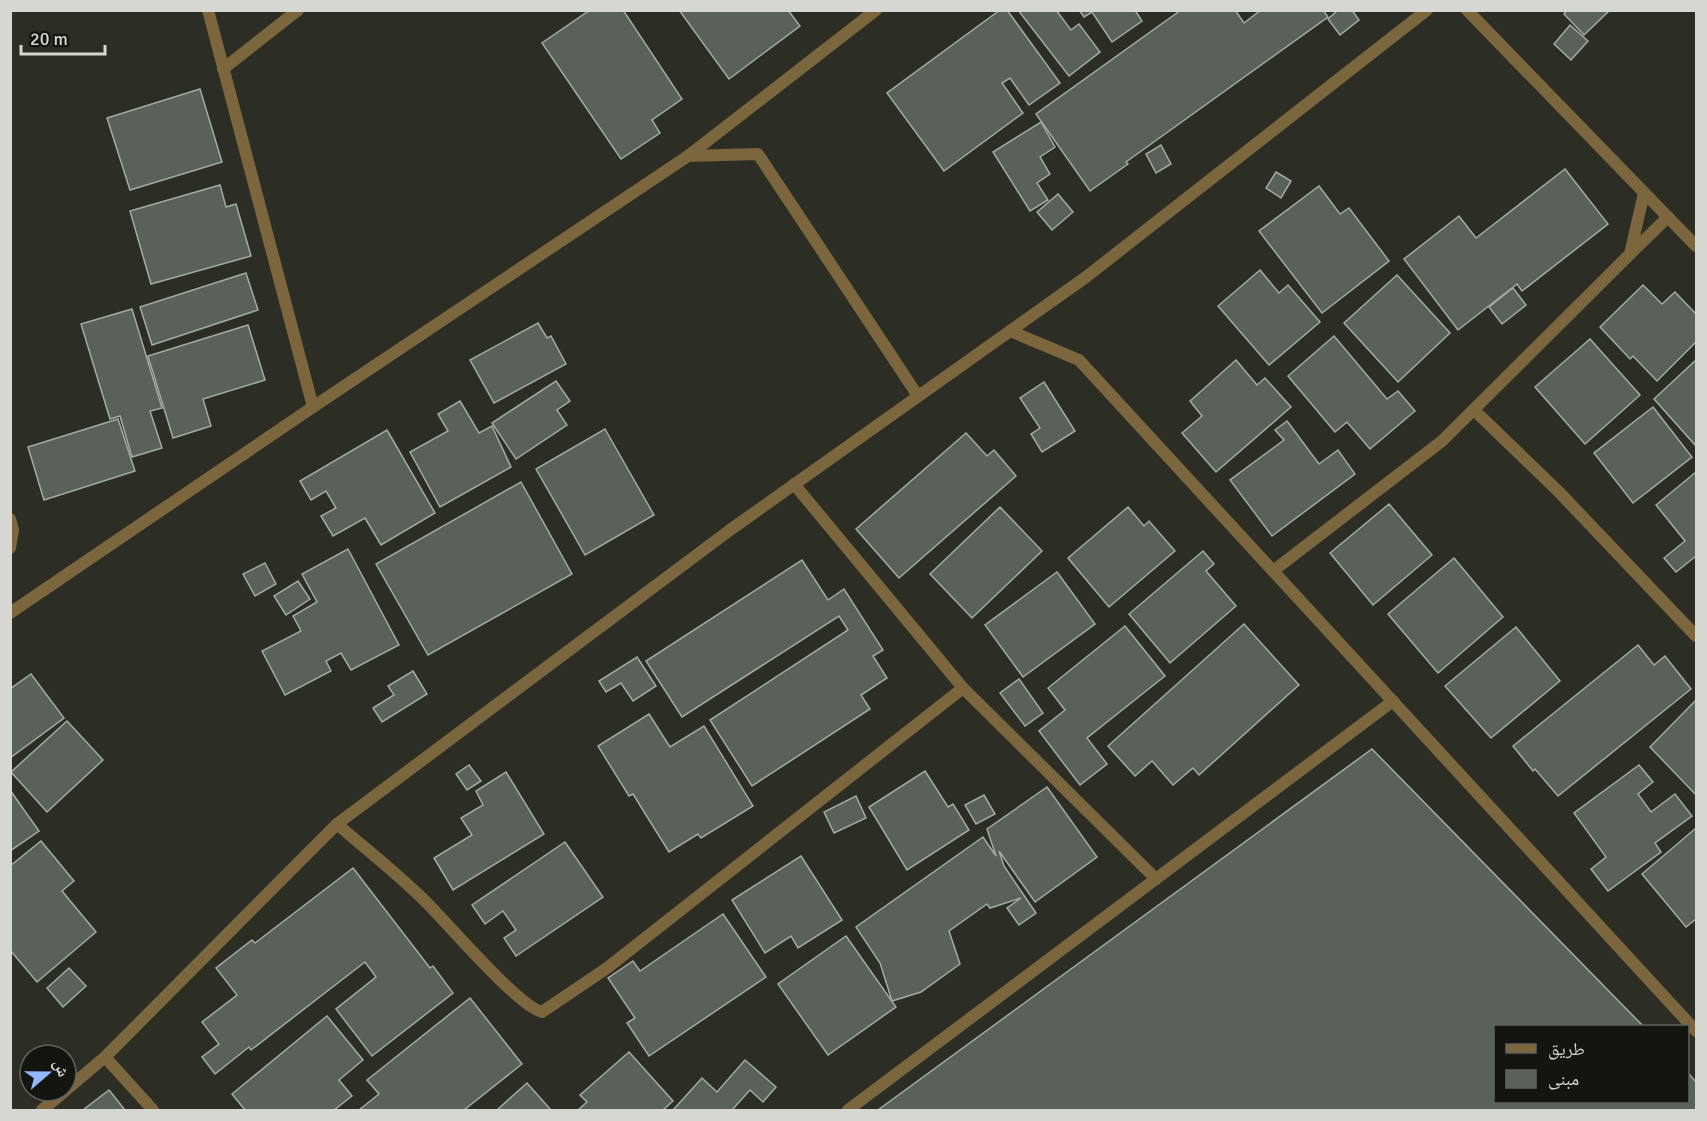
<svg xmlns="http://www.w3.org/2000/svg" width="1707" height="1121" font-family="Signika,'Noto Naskh Arabic',sans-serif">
	<rect width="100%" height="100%" fill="#2c2d25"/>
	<g fill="#5a615a" stroke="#a4aba3" stroke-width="1.5">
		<polygon points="590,10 623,10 682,99 652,120 660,133 621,159 542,43"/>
		<polygon points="679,10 788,10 800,26 729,79"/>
		<polygon points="1000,10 1007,10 1060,83 1029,105 1010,78 1002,83 1023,113 944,171 887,93"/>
		<polygon points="1018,10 1056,10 1071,30 1079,24 1100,52 1069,76"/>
		<polygon points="1079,10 1135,10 1142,21 1112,42 1092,12 1084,17"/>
		<polygon points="1181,10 1235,10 1244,23 1261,10 1323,10 1328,17 1126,162 1128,164 1090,191 1036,114"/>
		<polygon points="1338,10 1352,10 1359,20 1340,35 1328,19"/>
		<polygon points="1567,10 1610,10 1584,35 1564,14"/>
		<polygon points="1570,25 1588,41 1571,60 1554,44"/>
		<polygon points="200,89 222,162 130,190 107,118"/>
		<polygon points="1041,122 1055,147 1040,157 1050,174 1037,183 1048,200 1030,211 993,152"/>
		<polygon points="1161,145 1171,164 1156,173 1146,154"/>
		<polygon points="1565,169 1608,224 1522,291 1517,284 1458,330 1404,259 1459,216 1476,238"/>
		<polygon points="1276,172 1291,181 1281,198 1266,188"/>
		<polygon points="220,185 226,207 236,204 251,256 151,284 130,211"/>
		<polygon points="1319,186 1340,214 1349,208 1389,261 1322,313 1259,231"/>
		<polygon points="1058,194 1073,212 1052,230 1037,212"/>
		<polygon points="1260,270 1279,293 1288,285 1320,322 1269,365 1218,306"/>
		<polygon points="246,273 258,310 152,345 140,307"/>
		<polygon points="1397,275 1450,333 1398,382 1344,323"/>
		<polygon points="1643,285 1662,304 1675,292 1696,314 1696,342 1657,381 1633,356 1630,359 1600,327"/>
		<polygon points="1513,288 1526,305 1502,324 1489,307"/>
		<polygon points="132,309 162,408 150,411 162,448 132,457 120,416 110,419 81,324"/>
		<polygon points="538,323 547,338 551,336 566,364 494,403 470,360"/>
		<polygon points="248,325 265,380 203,399 211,426 173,438 148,356"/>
		<polygon points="1334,336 1387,399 1398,391 1415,411 1370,449 1347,422 1335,432 1288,376"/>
		<polygon points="1590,339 1640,395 1585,444 1535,387"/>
		<polygon points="1236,360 1257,385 1265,378 1291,407 1216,472 1182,433 1202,416 1190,401"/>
		<polygon points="1696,360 1696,446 1654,399"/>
		<polygon points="556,381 570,401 557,410 567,425 516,459 492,423"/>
		<polygon points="1044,382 1075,431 1042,452 1031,434 1040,428 1020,398"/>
		<polygon points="460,401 479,433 492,426 511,467 440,507 410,452 448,431 438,414"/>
		<polygon points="1653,407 1692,457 1633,503 1594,453"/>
		<polygon points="118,419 135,471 44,500 28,447"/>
		<polygon points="1287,421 1319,464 1338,450 1355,474 1272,536 1230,480 1284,440 1275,430"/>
		<polygon points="605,429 654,515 585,555 536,469"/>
		<polygon points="387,430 435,513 381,545 365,518 333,536 321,516 336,508 326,491 311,500 300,481"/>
		<polygon points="966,433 987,456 994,450 1016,476 899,578 856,529"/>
		<polygon points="1696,472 1696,556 1676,572 1664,558 1685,541 1656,505"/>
		<polygon points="521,482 572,574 428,655 376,564"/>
		<polygon points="1389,504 1432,555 1373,605 1330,553"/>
		<polygon points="1000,507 1042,551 972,618 930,574"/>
		<polygon points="1128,507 1144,526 1149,521 1175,551 1109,607 1068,558"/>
		<polygon points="348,549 399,645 351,670 341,653 326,661 331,671 285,695 262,651 301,631 293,616 317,602 302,574"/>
		<polygon points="1203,551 1214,564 1206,571 1236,606 1170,663 1129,614"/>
		<polygon points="1454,558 1503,617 1438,673 1388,614"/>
		<polygon points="802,560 828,600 844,589 883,650 873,656 887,678 861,695 870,709 752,786 710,720 848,630 839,616 682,717 646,661"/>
		<polygon points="265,563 276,584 255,596 243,574"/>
		<polygon points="1057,572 1095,624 1023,677 985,625"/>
		<polygon points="298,581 310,599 286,615 274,596"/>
		<polygon points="1244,624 1299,685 1199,775 1193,768 1173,785 1152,761 1135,776 1108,746"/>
		<polygon points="1125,626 1165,676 1087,738 1107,764 1080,785 1039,731 1065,710 1048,688"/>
		<polygon points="1516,627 1560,681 1491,738 1445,686"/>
		<polygon points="1638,645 1654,665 1665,656 1691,689 1558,796 1535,769 1533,771 1513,746"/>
		<polygon points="637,657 656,686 633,701 621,683 606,692 599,681"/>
		<polygon points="413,671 427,694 382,722 373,708 394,695 388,686"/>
		<polygon points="31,674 64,718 10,758 10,689"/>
		<polygon points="1019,679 1043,713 1025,726 1000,693"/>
		<polygon points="1696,700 1696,795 1650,747"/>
		<polygon points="649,714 670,747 704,726 753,806 701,838 698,834 669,852 633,794 629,796 598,746"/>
		<polygon points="67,721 103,760 47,812 11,772"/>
		<polygon points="1372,749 1643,1026 1496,1026 1496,1102 1688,1102 1688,1073 1696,1082 1696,1110 878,1110"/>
		<polygon points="469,765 481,781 467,790 456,774"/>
		<polygon points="1639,765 1653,782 1638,794 1651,812 1675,794 1692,816 1655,843 1661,852 1608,891 1591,869 1606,857 1574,813"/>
		<polygon points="925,771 948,807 953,804 969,830 907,870 869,807"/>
		<polygon points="506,772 544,834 453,890 434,858 472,835 461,818 483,805 476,791"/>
		<polygon points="1047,787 1097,857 1035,902 999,851 1004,866 1036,913 1019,925 1007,908 1021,898 990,908 987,904 949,931 960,964 921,992 892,1001 880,963 856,927 983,837 996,856 987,829"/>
		<polygon points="10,790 39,831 10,851"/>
		<polygon points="984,795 995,814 976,824 965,805"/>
		<polygon points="856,796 866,818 834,833 824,812"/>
		<polygon points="1696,828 1696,919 1686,927 1642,874"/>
		<polygon points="41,841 74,881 62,891 96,932 37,982 10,950 10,866"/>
		<polygon points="565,842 603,897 516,956 504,938 516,930 503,911 485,924 472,905"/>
		<polygon points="801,856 842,920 798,948 791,936 765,953 732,900"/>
		<polygon points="353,868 430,968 433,966 453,993 372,1056 336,1009 376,977 365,962 251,1050 249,1047 215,1074 202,1057 219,1044 202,1022 237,995 216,968 252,940 255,943"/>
		<polygon points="723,914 766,977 649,1056 627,1023 635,1018 608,978 633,961 640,971"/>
		<polygon points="846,936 896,1007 828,1055 778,984"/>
		<polygon points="69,968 86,986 63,1007 47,988"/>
		<polygon points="470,998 522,1064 464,1110 359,1110 379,1094 367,1080"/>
		<polygon points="327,1016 363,1060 339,1080 352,1096 334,1110 245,1110 232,1094"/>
		<polygon points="629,1052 673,1101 663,1110 578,1110 587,1102 580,1095"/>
		<polygon points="745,1060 776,1087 763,1102 750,1090 732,1110 673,1110 702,1078 717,1092"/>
		<polygon points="527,1083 551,1110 497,1110"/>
		<polygon points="109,1090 125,1110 83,1110"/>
	</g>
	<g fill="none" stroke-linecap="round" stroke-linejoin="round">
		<g stroke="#7c663e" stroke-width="12">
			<polyline points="1467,10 1696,246"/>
			<polyline points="223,69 298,10"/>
			<polyline points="688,156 876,10"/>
			<polyline points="1630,254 1668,217"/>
			<polyline points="1010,331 1079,360 1696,1031"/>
			<polyline points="313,407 688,156 758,154 918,396"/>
			<polyline points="1474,410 1558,491 1696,636"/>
			<polyline points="794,484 963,688 1156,879"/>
			<polyline points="10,519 13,530 10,548"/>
			<polyline points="1273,571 1442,441 1630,254 1644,193"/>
			<polyline points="10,613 313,407 208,10"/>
			<path d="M337,824C367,850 399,875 427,903C449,925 518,1006 542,1012L607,968L963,688"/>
			<polyline points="105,1057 337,824 730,530 1086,277 1427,10"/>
			<polyline points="66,1090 105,1057 153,1110"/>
			<polyline points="42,1110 65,1091"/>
			<polyline points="848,1110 1393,701"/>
		</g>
	</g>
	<rect width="1707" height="1121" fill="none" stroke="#d6d7d2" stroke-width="24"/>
	<rect x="1494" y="1025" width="195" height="78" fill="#141511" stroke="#62635e" stroke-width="1.5"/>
	<rect x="1506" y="1044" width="30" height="9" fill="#7c663e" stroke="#62635e" stroke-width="1.5"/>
	<text x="1548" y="1055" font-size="18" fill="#d6d7d2">طريق</text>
	<rect x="1506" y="1070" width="30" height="18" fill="#5a615a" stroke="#62635e" stroke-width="1.5"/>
	<text x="1548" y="1085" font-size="18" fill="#d6d7d2">مبنى</text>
	<g transform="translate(48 1073) rotate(70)"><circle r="28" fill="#141511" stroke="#62635e" stroke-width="1.5"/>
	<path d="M0-4.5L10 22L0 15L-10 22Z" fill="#93b7fd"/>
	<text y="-9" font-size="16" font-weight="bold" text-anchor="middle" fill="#d6d7d2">ش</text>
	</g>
	<path d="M21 45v9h84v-9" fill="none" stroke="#d6d7d2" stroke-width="3"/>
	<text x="30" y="45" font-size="18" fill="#d6d7d2" stroke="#141511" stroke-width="4.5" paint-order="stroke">20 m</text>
</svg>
